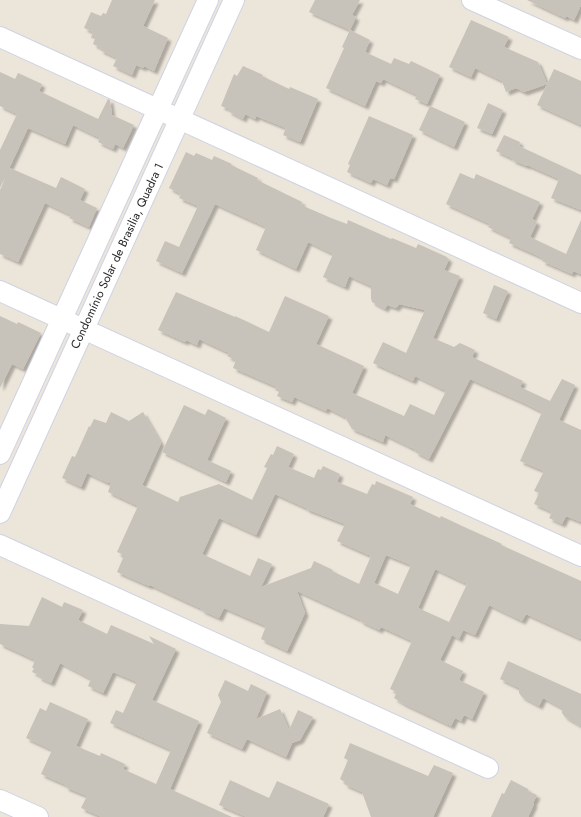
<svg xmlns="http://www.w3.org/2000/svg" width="581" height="817" font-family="Jost,sans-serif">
	<defs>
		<filter id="shadow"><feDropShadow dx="3.5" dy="3.5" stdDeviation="1" flood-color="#0004"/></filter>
	</defs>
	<rect width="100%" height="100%" fill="#ece5da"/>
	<g fill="#c7c2ba" fill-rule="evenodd" filter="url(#shadow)">
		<polygon points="112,0 155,0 143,26 168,38 154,71 144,66 143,68 136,65 132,75 113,66 117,58 100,50 101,48 93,44 95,39 91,38 93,32 84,28 91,12 101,16 103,13 106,14"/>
		<polygon points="315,0 360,0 352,15 356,17 350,30 309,12"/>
		<polygon points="527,0 581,0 581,5 574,20 566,16 565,18"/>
		<polygon points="471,20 509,37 504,47 538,62 547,84 554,69 581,81 581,125 537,105 547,84 524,92 516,88 506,92 502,81 475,68 471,77 449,67"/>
		<polygon points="350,30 370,40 365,52 391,64 394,58 409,64 411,61 440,75 427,104 415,99 417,95 383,79 381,83 376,81 365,106 326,88 344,48 342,47"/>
		<polygon points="243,66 263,75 262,76 289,89 290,87 318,99 300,142 283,135 286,128 256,116 255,119 245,114 243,119 228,111 229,109 221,106 234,74 237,76"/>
		<polygon points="0,72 15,79 18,73 42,84 39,91 98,119 108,99 110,100 112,115 134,125 123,148 115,144 113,149 98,142 100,138 73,125 65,144 28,128 0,188 0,150 17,114 0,106"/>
		<polygon points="488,103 503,110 492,134 477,128"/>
		<polygon points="430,106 465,122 454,147 419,130"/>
		<polygon points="369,116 413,135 394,179 390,178 387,185 373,179 371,183 347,172 350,165 348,164"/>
		<polygon points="504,135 520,142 519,146 581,175 581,210 551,198 559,179 527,165 527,166 512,160 513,159 496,151"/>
		<polygon points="186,152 194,156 196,153 212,160 214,156 232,164 231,165 258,178 257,180 302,202 301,205 331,218 347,224 348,220 391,239 392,238 416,248 418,244 447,257 447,258 449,259 444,270 460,276 433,338 454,347 460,343 475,350 472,357 523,381 520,387 550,401 562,379 575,385 559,420 581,430 581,522 566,516 562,524 549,518 552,512 534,504 539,493 534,491 544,471 520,461 542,412 524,403 470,379 429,459 415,452 416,450 385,435 383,442 352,429 345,417 327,408 326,411 294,397 292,402 277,396 279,392 275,390 277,387 233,368 236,360 227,356 229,353 199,339 197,345 186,340 185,342 158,330 176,292 235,317 235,316 269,332 285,296 329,316 316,344 364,366 352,393 404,416 410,404 434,415 446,391 415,376 413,381 373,363 383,342 406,353 425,310 399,304 396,308 387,305 385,309 372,302 371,298 371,286 349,276 345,287 323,277 333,254 308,242 296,269 256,250 266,227 215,204 182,273 156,261 165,241 179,247 198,206 179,198 181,194 169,188"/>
		<polygon points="10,168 56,188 61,177 85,189 80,200 97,208 89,227 69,218 71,215 45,203 18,262 0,254 0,190"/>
		<polygon points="460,173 474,179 476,174 540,202 532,219 537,222 530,237 566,254 581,220 581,274 573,271 572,274 542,261 543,258 509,243 511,238 488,227 490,224 446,204"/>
		<polygon points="494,285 508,291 496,319 483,313"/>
		<polygon points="0,316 17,324 18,322 41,333 23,369 12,364 0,388"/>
		<polygon points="184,405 205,415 208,409 226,418 207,460 231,471 226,482 162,452"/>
		<path d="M111,412L129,421L143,412L161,443L142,485L178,502L180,497L219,484L252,500L267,468L264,467L271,454L273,455L277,446L294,454L288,467L314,478L318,469L321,470L323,466L340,474L337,482L367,494L372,484L375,485L376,481L413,497L410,504L440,518L441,516L462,526L502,544L501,545L581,581V639L526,614L522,621L489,605L475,635L463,630L459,639L452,635L440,660L463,671L459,680L484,692L472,719L464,715L461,721L455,718L451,726L404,704L394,698L397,692L390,689L412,641L381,627L379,630L360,621L361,620L297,591L305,613L287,651L261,639L266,626L224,608L219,618L201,610L202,609L150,585L149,586L117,572L123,558L121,557L122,554L117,552L138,506L108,492L111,483L106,482L87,473L81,487L62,478L72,456L75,457L89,426L90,427L94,419L106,423ZM275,494L306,508V509L345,524L337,541L371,556L359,584L332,571L333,570L314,561L311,568L261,587L272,564L258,558L250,576L202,554L219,518L256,535ZM386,555L411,565L398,594L374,583ZM435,569L467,584L449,622L418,608Z"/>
		<polygon points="42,597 62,607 64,602 83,610 78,620 107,634 111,625 154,644 149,636 176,649 152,700 199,721 170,789 232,817 102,817 81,808 87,796 65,787 66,785 41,774 52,750 26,738 40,708 46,711 50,702 88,719 76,746 100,756 101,753 125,764 123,769 156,784 171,750 110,723 116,710 123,713 137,682 113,672 103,693 88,686 91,679 60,663 51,683 38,677 39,675 32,672 34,668 32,668 35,660 0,644 0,624 29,626"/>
		<polygon points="508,661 581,694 581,726 565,717 562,713 562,708 543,698 539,706 522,697 519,693 519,688 500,679"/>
		<polygon points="225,680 248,691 251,684 267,692 256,719 280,709 289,730 298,710 313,717 300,740 292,743 286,757 247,739 242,749 207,733 221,702 218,695"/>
		<polygon points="350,743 428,776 434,765 453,773 433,817 371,817 362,792 344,784 345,782 340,779 348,760 344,758"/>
		<polygon points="230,780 269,798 277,781 329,804 323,817 247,817 219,805"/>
		<polygon points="511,780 528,789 528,791 537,795 533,803 534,804 528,817 491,817 502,793 504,794"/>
	</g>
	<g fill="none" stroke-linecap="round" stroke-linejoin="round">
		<g stroke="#cfd2e3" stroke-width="22">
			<g id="minor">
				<polyline points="472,0 581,49"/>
				<polyline points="0,37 581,303"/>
				<polyline points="0,291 581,556"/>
				<polyline points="0,454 208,0"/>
				<polyline points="0,513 234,0"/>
				<polyline points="0,545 488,768"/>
				<polyline points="0,800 38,817"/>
			</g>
		</g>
		<use href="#minor" stroke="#fff" stroke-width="20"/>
	</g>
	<g text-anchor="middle" stroke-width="3.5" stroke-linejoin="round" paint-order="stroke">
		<g font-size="12" fill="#292929" stroke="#fff">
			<text transform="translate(117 256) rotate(-65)" y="4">Condomínio Solar de Brasilia, Quadra 1</text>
		</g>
	</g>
</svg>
